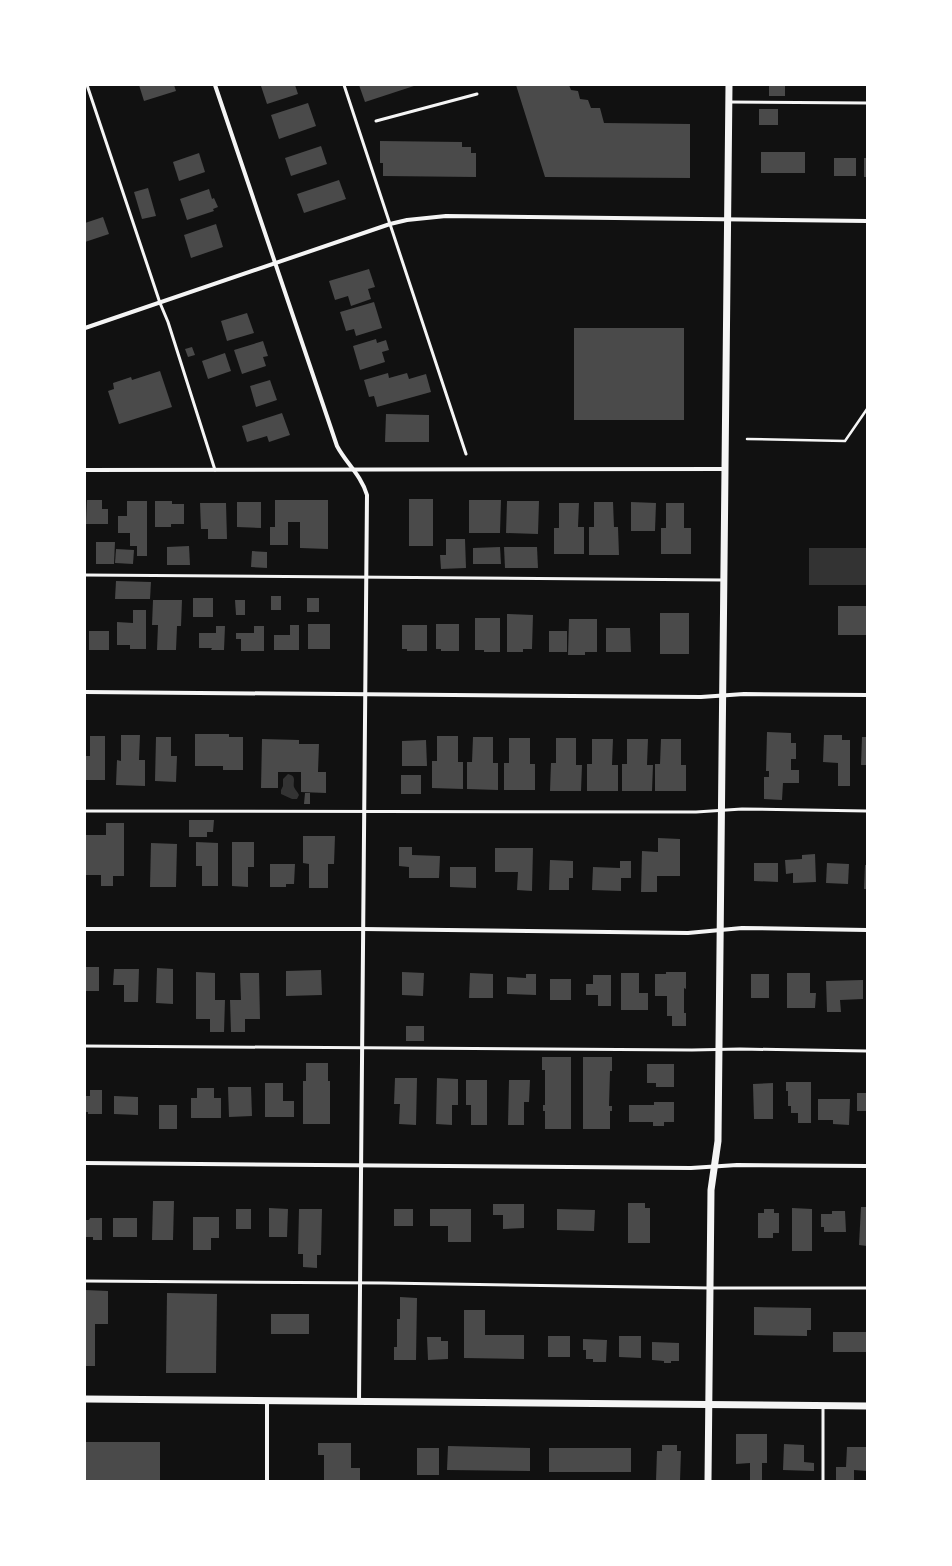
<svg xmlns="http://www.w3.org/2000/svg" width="952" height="1566" font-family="'PT Sans',sans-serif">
	<rect width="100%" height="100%" fill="#111"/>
	<g fill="#333">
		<rect x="809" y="548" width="58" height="37"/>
		<path d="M288,774C297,776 293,781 294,787C295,790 298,792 299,795L297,799H292L281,794V790L283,786V779Z"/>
	</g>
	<g fill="#4a4a4a">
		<polygon points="139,85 174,85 176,91 144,101"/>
		<polygon points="263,85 295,85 298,94 267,104 261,86"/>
		<polygon points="359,85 417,85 365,102"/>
		<polygon points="516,85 569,85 571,90 578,91 580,99 588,100 591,108 600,108 604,123 690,124 690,178 545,177"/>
		<rect x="769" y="85" width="16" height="11"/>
		<polygon points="308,103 316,126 279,139 271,115"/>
		<rect x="759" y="109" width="19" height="16"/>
		<polygon points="380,141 462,142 462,147 471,147 471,153 476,153 476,177 383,176 383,163 380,163"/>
		<polygon points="321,146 327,164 291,176 285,158"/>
		<rect x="761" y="152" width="44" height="21"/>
		<polygon points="199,153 205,172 179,181 173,162"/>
		<rect x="834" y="158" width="22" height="18"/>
		<rect x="864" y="158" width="3" height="19"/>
		<polygon points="339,180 346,199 304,213 297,194"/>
		<polygon points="148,188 156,216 142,219 134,192"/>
		<polygon points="209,189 212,199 214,198 218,207 213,209 214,211 187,220 180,199"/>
		<polygon points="103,217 109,234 85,242 85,223"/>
		<polygon points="216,224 223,247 191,258 184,235"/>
		<polygon points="369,269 375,287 368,289 371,299 351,306 348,296 335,300 329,281"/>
		<polygon points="374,302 382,328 356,336 354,329 346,331 340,312"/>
		<polygon points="247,313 254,333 227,341 221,321"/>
		<rect x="574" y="328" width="110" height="92"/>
		<polygon points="376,339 377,343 386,340 389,350 382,352 385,362 360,370 353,346"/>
		<polygon points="263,341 268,356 263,357 266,366 242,374 234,350"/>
		<polygon points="192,347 195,355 188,357 185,349"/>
		<polygon points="225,353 231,371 208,379 202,361"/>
		<polygon points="160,371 172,407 119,424 108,391 114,389 113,383 131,377 132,380"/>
		<polygon points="388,373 389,378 407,373 409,379 426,374 431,392 377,407 374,396 369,397 364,380"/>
		<polygon points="270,380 277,400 256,407 250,386"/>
		<polygon points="282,413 290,435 269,442 267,436 247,442 242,426"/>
		<polygon points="386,414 429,415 429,442 385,442"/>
		<rect x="409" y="499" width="24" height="47"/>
		<polygon points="87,500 102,500 102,509 108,509 108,524 86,524"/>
		<polygon points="275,500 328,500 328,549 300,548 300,522 288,522 288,545 270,545 270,527 275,527"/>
		<polygon points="469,500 501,500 500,533 469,533"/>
		<polygon points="127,501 147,501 147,556 137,556 137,546 130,546 130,533 118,533 118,516 127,516"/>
		<polygon points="155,501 172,501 172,504 184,504 184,524 171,524 171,527 155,527"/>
		<polygon points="507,501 539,501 538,534 506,533"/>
		<polygon points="237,502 261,502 261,528 237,527"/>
		<polygon points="594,502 613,502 614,527 618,527 619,555 589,555 589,527 594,527"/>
		<polygon points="631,502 656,503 655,531 631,531"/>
		<polygon points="200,503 226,503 227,539 208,539 208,529 201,529"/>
		<polygon points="559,503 579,503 578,527 584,527 584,554 554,554 554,528 559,528"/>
		<polygon points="666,503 684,503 684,528 691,528 691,554 661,554 661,528 666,528"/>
		<polygon points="446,539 465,539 466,568 441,569 440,555 446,555"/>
		<polygon points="96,542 115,542 114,564 96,564"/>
		<polygon points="189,546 190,565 167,565 167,547"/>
		<polygon points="500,547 501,564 473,564 473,548"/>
		<polygon points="504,547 537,547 538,568 505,568"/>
		<polygon points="116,549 134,550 133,564 115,563"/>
		<polygon points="252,551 267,552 267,568 251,567"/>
		<polygon points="116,581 151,582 150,599 115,599"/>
		<rect x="271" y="596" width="10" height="14"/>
		<rect x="193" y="598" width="20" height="19"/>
		<rect x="307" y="598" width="12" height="14"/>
		<polygon points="153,600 182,600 181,626 177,626 176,650 157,650 158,625 152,625"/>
		<polygon points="235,600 245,600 245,615 236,615"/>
		<rect x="838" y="606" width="29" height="29"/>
		<polygon points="133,610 146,610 146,649 130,649 130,645 117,645 117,622 133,623"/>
		<rect x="660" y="613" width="29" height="41"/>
		<polygon points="507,614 533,615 532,649 523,649 523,652 507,652"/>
		<polygon points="475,618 500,618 500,652 484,652 484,650 475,650"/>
		<polygon points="569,619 597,619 597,652 585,652 585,655 568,655"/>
		<rect x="308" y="624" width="22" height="25"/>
		<polygon points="436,624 459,624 459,651 441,651 441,649 436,649"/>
		<polygon points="290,625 299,625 299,650 274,650 274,635 290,635"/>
		<polygon points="402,625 427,625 427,651 407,651 407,649 402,649"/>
		<polygon points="216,626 225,626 224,650 211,650 212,648 199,648 199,633 216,633"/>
		<polygon points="254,626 264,626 264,651 241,651 241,639 236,639 236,633 254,633"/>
		<polygon points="606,628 630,628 631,652 606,652"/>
		<rect x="89" y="631" width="20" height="19"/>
		<rect x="549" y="631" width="18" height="21"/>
		<polygon points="767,732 791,733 791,743 796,743 796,759 791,759 791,770 799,770 799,783 783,783 782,800 764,799 764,777 769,777 769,771 766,771"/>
		<polygon points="195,734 229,734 229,737 243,737 243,770 223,770 223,766 195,766"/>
		<polygon points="121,735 140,735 139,760 145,760 145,786 116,785 117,760 121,761"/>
		<polygon points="824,735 842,735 842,740 850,740 850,786 838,786 838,763 823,762"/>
		<polygon points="90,736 105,736 105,780 85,780 85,756 90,756"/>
		<polygon points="437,736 458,736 458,762 463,762 463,789 432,788 432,761 437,761"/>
		<polygon points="156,737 171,737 171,756 177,756 176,782 155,781"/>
		<polygon points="473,737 493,737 493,763 498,763 498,790 467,789 467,762 472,762"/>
		<polygon points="862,737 867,737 867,765 861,765"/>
		<polygon points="509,738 530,738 530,764 535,764 535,790 504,790 504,763 509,763"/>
		<polygon points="556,738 576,738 576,765 582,765 581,791 550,791 551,763 556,763"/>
		<polygon points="262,739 299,740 299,744 319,744 318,772 326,772 326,793 301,792 301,772 278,772 278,788 261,788"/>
		<polygon points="592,739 613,739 612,765 618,765 618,791 587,791 587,764 592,764"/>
		<polygon points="627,739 648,739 647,765 653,765 652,791 622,791 622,764 627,764"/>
		<polygon points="661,739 681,739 681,765 686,765 686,791 655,791 655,764 660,764"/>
		<polygon points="426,740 427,766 402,766 402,741"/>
		<rect x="401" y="775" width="20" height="19"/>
		<polygon points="305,793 310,793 310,804 304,804"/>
		<polygon points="189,820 214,820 213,832 207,832 207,837 189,837"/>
		<polygon points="106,823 124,823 124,876 113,876 113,886 101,886 101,875 85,875 85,835 106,835"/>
		<polygon points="303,836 335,836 334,864 328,864 328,888 309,888 309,864 303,863"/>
		<polygon points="658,838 680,839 680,876 657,876 657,892 641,892 642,851 658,852"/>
		<polygon points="196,842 218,843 218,886 202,886 202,866 196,866"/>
		<polygon points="232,842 254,842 254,867 248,867 248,887 232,886"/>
		<polygon points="151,843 177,844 176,887 150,887"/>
		<polygon points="399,847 412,847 412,855 440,856 439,878 409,878 409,867 399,866"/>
		<polygon points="495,848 533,848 532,891 517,890 518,872 495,872"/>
		<polygon points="815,854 816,882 793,883 793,873 786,874 785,860 802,859 802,855"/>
		<polygon points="550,860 573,861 573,878 569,878 569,890 549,890"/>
		<polygon points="620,861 631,861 631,878 621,878 621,891 592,890 593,867 620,868"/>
		<polygon points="754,863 778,863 778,882 754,881"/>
		<polygon points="827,863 849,864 848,884 826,883"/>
		<polygon points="270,864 295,864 294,884 286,884 286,887 270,887"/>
		<polygon points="865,865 867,865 867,889 864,889"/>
		<polygon points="450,867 476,867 476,888 450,887"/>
		<rect x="85" y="967" width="14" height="24"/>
		<polygon points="157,968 173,969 173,1004 156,1003"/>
		<polygon points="114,969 139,969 138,1002 124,1002 124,985 113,985"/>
		<polygon points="321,970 322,995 286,996 286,971"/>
		<polygon points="196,972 215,973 215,1000 225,1000 224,1032 210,1032 210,1019 196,1019"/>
		<polygon points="402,972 424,973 423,996 402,995"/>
		<polygon points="666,972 686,972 686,989 684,988 684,1013 686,1013 686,1026 672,1026 672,1016 667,1016 667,996 655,996 655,974 666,974"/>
		<polygon points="240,973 259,973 260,1019 245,1019 245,1032 231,1032 230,1000 241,1000"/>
		<polygon points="470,973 493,974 493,998 469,998"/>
		<polygon points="621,973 639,973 639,993 648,993 648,1010 621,1010"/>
		<polygon points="787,973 810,973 810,993 816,993 815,1008 787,1008"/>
		<polygon points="526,974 536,974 536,995 507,994 507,977 526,978"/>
		<rect x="751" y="974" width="18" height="24"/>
		<polygon points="593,975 611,975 611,1006 598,1006 598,995 586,995 586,984 593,984"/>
		<rect x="550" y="979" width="21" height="21"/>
		<polygon points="863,980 863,999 840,1000 841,1012 827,1012 826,981"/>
		<rect x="406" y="1026" width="18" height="15"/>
		<polygon points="542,1057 571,1057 571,1129 545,1129 545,1111 543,1111 543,1105 545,1105 545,1070 542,1070"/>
		<polygon points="583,1057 612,1057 612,1071 610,1071 609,1106 612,1106 612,1111 610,1111 610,1129 583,1129"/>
		<polygon points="306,1063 328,1063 328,1081 330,1081 330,1124 303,1124 303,1081 306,1081"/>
		<polygon points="647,1064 674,1064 674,1087 656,1087 656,1083 647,1083"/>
		<polygon points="395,1078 417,1078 416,1125 399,1124 400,1104 394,1104"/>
		<polygon points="437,1078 458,1079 458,1105 452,1105 452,1125 436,1124"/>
		<polygon points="466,1080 487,1080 487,1125 471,1125 471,1105 466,1105"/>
		<polygon points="509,1080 530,1080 529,1102 524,1102 524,1125 508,1125"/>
		<polygon points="786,1082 811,1082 811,1123 798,1123 798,1113 791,1113 791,1106 788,1106 788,1091 786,1091"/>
		<polygon points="265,1083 283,1083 283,1101 294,1101 294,1117 265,1117"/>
		<polygon points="773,1083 773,1119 754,1119 753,1084"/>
		<polygon points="228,1087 251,1087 252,1116 229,1117"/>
		<polygon points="197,1088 214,1088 214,1098 221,1098 221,1118 191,1118 191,1098 197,1098"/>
		<polygon points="90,1090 102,1090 102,1114 88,1114 88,1112 85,1112 85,1096 90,1096"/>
		<rect x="857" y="1093" width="10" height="18"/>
		<polygon points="114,1096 138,1097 138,1115 114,1114"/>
		<polygon points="818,1099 850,1099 849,1125 833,1124 833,1120 818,1120"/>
		<polygon points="654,1102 674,1102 674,1122 664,1122 664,1126 653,1126 653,1122 629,1122 629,1105 654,1105"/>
		<rect x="159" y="1105" width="18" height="24"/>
		<polygon points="153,1201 174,1201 173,1240 152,1240"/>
		<polygon points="628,1203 645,1203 645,1208 650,1208 650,1243 628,1243"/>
		<polygon points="493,1204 524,1204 524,1228 503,1229 503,1215 493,1215"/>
		<polygon points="861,1207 867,1207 867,1246 859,1245"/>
		<polygon points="269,1208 288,1209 287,1237 269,1237"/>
		<polygon points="792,1208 812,1209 812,1251 792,1251"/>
		<rect x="236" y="1209" width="15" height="20"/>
		<polygon points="299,1209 322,1209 321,1255 317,1255 317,1268 303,1267 303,1254 298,1254"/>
		<rect x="394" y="1209" width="19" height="17"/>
		<polygon points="430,1209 471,1209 471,1242 448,1242 448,1226 430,1226"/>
		<polygon points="557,1209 595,1210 594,1231 557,1230"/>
		<polygon points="764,1209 774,1209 774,1213 779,1213 779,1233 773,1233 773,1238 758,1238 758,1213 764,1213"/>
		<polygon points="832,1211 845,1211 846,1232 824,1232 824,1227 821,1227 821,1214 832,1214"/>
		<polygon points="193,1217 219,1217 219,1238 211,1238 211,1250 193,1250"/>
		<polygon points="90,1218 102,1218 102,1240 93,1240 93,1237 85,1237 85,1220 89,1220"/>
		<rect x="113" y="1218" width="24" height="19"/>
		<polygon points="85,1290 108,1291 108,1324 95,1324 95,1366 85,1366"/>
		<polygon points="167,1293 217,1294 216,1373 166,1373"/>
		<polygon points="400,1297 417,1298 416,1360 394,1360 394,1347 397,1347 397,1319 400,1319"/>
		<polygon points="754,1307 811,1308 811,1330 807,1330 807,1336 754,1335"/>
		<polygon points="464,1310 485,1310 485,1335 524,1335 524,1359 464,1358"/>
		<rect x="271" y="1314" width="38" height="20"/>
		<rect x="833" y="1332" width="34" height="20"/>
		<rect x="548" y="1336" width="22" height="21"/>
		<polygon points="619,1336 641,1336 641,1358 619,1357"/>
		<polygon points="427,1337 441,1337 441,1341 448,1341 448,1359 428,1360"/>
		<polygon points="583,1339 607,1340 606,1362 593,1362 593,1359 586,1359 586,1350 583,1350"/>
		<polygon points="652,1342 679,1343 679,1361 671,1361 671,1363 664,1363 664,1361 652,1360"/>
		<polygon points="736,1434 767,1434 767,1463 762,1463 762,1481 750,1481 750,1463 736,1464"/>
		<rect x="85" y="1442" width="75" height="39"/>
		<polygon points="318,1443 351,1443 351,1468 360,1468 360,1481 324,1481 324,1455 318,1455"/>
		<polygon points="784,1444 804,1445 804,1462 814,1463 814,1471 783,1470"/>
		<polygon points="662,1445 677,1445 677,1451 681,1451 680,1481 656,1481 657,1451 662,1451"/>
		<polygon points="448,1446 530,1448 530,1471 447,1470"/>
		<polygon points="847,1447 867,1447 867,1471 854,1470 854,1480 836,1480 836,1467 846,1467"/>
		<rect x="417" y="1448" width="22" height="27"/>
		<rect x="549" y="1448" width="82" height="24"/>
	</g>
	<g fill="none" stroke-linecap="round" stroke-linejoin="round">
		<polyline stroke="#f5f5f5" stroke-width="2.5" points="747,439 845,441 867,409"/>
		<g stroke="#f5f5f5" stroke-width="3">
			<polyline points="87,85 160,303 168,322 215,470"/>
			<polyline points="344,85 466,454"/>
			<polyline points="729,102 867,103"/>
			<polyline points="376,121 477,94"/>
			<polyline points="85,575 724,580"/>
			<polyline points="85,811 696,812 742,809 867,811"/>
			<polyline points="85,1046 692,1050 740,1049 867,1051"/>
			<polyline points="85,1281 384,1283 710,1288 867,1288"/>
			<polyline points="823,1481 823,1407"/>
		</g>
		<g stroke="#f5f5f5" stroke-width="4">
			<path d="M215,85L337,446C346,463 361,475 367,495L359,1402"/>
			<polyline points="85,328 390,224 407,220 446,216 867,221"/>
			<polyline points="85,470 725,469"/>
			<polyline points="85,692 701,697 744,694 867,695"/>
			<polyline points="85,929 363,929 688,933 742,928 867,930"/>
			<polyline points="85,1163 691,1168 737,1165 867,1166"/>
			<polyline points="267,1481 267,1401"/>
		</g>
		<g stroke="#f5f5f5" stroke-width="7">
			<polyline points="85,1399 867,1406"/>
			<polyline points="708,1481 711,1190 718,1141 729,85"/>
		</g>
	</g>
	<rect width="952" height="1566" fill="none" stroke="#ffffff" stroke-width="172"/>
</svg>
